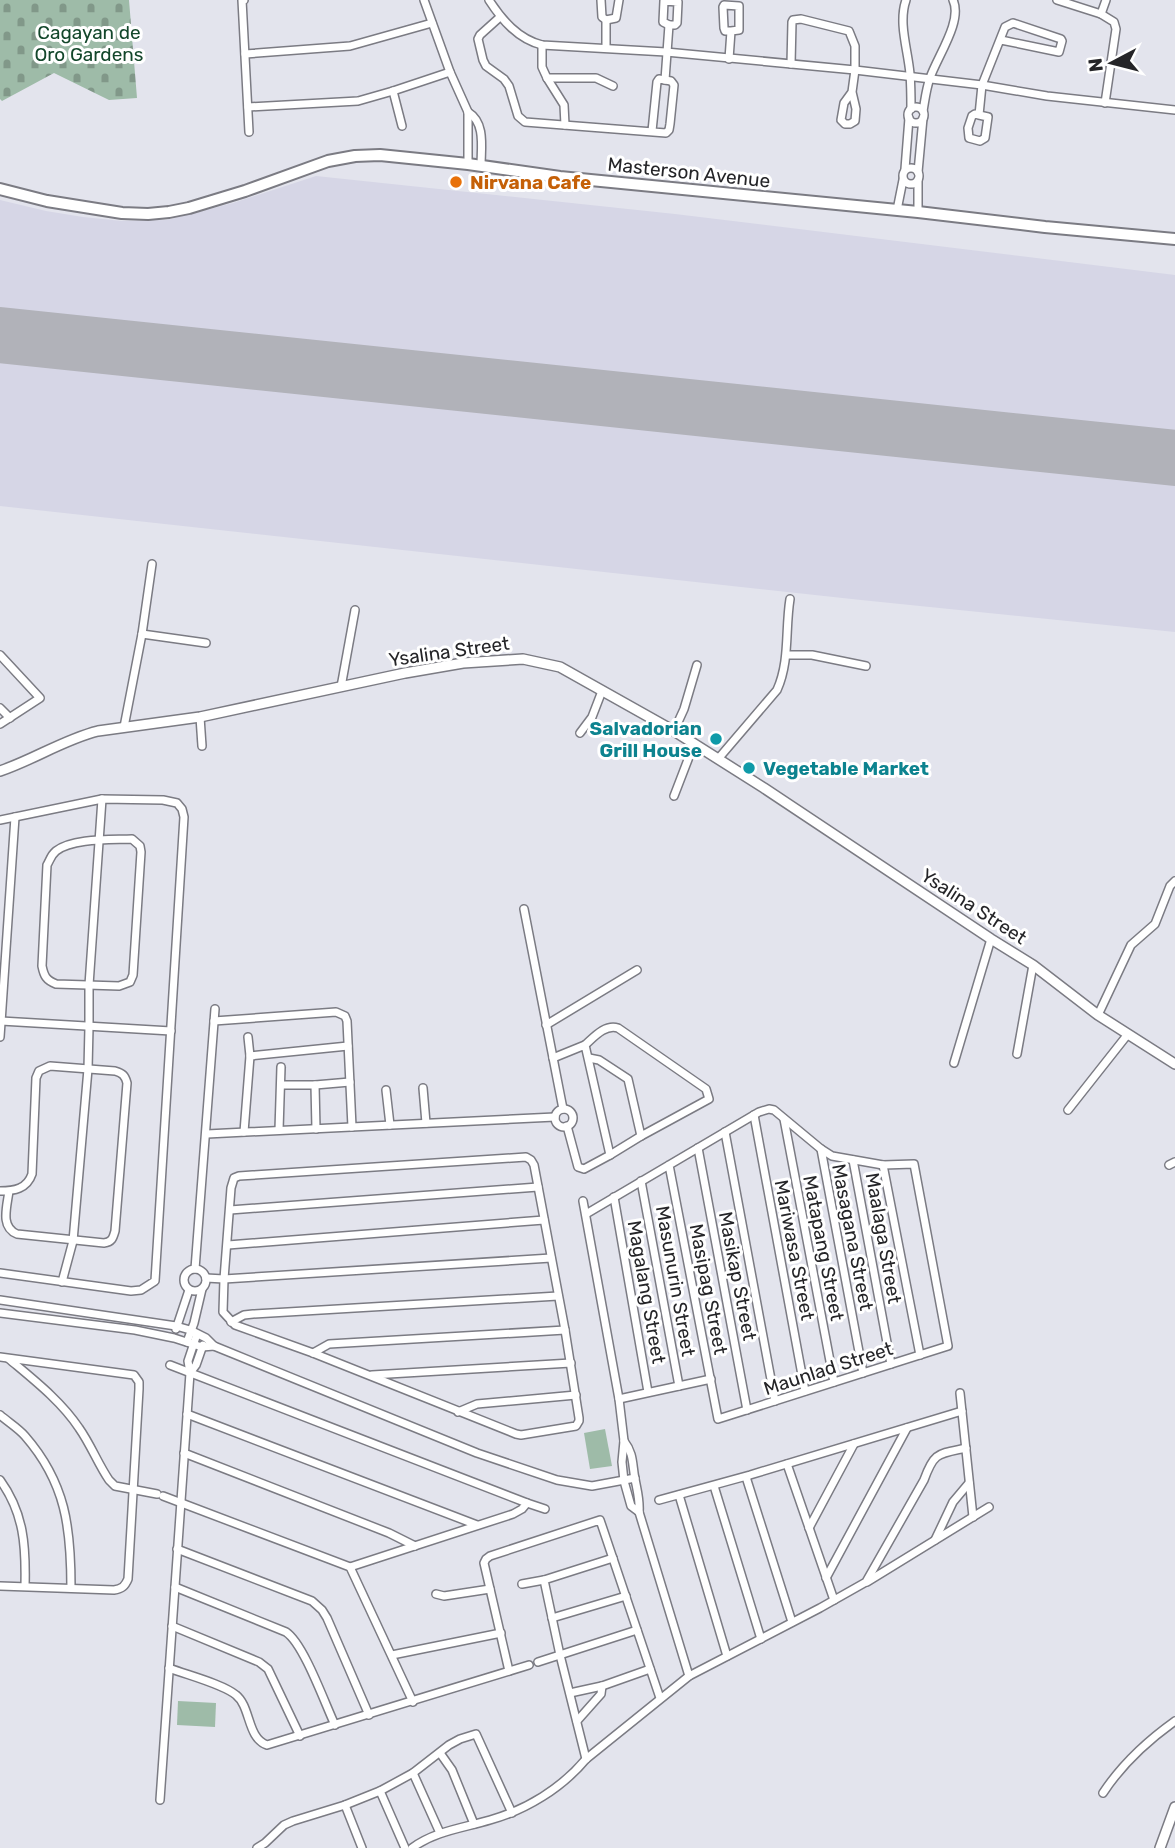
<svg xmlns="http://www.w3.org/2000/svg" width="1175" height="1848" font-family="Rubik,sans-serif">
	<defs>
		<pattern id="cemetery-stones" width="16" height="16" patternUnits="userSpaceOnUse" patternTransform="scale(1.75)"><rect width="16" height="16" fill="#9ebba8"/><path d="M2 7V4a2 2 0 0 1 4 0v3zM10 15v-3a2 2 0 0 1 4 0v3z" fill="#819889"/></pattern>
	</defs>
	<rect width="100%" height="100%" fill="#e3e4ed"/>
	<polygon fill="#d6d6e6" points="316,176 675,214 1175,275 1175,632 861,600 0,506 0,200 46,211 83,217 122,221 167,220 233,203"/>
	<polygon fill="url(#cemetery-stones)" points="0,0 129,0 137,98 109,100 54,73 2,101 0,99"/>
	<g fill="#9ebba8">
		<polygon points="605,1429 612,1466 590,1469 584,1433"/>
		<polygon points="178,1701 216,1703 215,1727 177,1725"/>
	</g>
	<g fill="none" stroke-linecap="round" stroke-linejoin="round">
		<polyline stroke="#b1b2b9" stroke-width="56" points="0,335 1175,458"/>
		<g stroke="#7b7b83" stroke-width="10">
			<g id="minor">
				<polyline points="244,0 242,0 249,132"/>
				<polyline points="424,0 450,72 468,112 468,164"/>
				<path d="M489,0C502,20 518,39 542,45L666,52L855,70L982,85L1047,96L1175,110"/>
				<polyline points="601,0 602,17 606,20 606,48"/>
				<path d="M906,0C898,23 908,50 910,74C911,86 911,97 911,109"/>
				<polyline points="1057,0 1101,14 1114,22 1116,29 1105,103"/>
				<polygon points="664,1 678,2 677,23 675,25 669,25 663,22"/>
				<polyline points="1101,14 1106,0"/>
				<polyline points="500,17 480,35 478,39 483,60 486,66 504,79 509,86 518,116 525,122 666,133 669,130 670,124 674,85 671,81 659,79 657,82 652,131"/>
				<polyline points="606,20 616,18 619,0"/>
				<polyline points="542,45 542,67 547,78 564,105 565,125"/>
				<polyline points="245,54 350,46 432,23"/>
				<polyline points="729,59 731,31 725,31 724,28 723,7 724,5 739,6 739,30 731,31"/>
				<polyline points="791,64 792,22 793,20 801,19 849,31 855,46 855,70 852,92 844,103 841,120 845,124 850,124 855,121 856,109 852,92"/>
				<polyline points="547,78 596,78 613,86"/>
				<polyline points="665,80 669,25"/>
				<polyline points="393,91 402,126"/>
				<polyline points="248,107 358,101 393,91 450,72"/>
				<circle cx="916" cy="115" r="8"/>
				<path d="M923,111C925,100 926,89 930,78C937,57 963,21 953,0"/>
				<path d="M468,112C486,123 481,148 481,166"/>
				<polyline points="979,115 988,117 985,138 980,141 969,138 968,128 972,116 975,114 979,115 982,85 1005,27 1013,23 1061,39 1062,41 1059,52 1001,40"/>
				<circle cx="911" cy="176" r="8"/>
				<polyline points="905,169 909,118"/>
				<polyline points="918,172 923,118"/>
				<polyline points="897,210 903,180"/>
				<polyline points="918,212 918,180"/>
				<polyline points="142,634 206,643"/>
				<polyline points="0,655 40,698 0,724"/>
				<polyline points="787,655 812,655 866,666"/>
				<polyline points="341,687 355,610"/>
				<polyline points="0,708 10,718"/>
				<polyline points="200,717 202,746"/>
				<polyline points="124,727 142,634 152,564"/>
				<polyline points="674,731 684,709 697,665"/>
				<polyline points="580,733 592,717 602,691"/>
				<path d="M718,759L777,690C790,661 785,630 790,599"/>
				<polyline points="674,796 694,744"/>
				<polyline points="0,820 102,799 163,800 177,803 182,809 184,817 155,1281 141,1290 131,1291 0,1273"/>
				<path d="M132,839L140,846L141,852L133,975L130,982L119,986L56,984C46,980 44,976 42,966L47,865C50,860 51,855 56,851C73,838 111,840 132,839Z"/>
				<polyline points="524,909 563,1109"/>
				<polyline points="1098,1015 1131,945 1155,924 1170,886 1175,881"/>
				<polyline points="1,1021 171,1031"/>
				<polyline points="214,1021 336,1012 345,1016 347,1021 352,1127"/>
				<polyline points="546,1025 637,970"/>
				<polyline points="0,1037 15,817"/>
				<path d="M585,1045C594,1037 605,1024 618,1028L706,1089L709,1099L641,1136L628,1079L599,1060L589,1058"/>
				<polyline points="1017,1054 1033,965"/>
				<polyline points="250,1056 348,1046"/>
				<polyline points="553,1058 585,1045 610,1155 584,1169 578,1167 567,1126"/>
				<polyline points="954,1063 991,939"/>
				<polyline points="281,1085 315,1085 350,1082"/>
				<polyline points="315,1085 316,1129"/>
				<polyline points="423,1088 426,1123"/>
				<polyline points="386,1090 390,1125"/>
				<circle cx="564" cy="1118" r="9"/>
				<polyline points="1068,1110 1128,1034"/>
				<polyline points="754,1115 805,1391"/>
				<polyline points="784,1119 834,1382"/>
				<polyline points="279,1130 281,1067"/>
				<polyline points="244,1132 250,1056 248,1037"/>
				<polyline points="725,1132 775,1401"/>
				<polyline points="207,1134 555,1117"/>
				<polyline points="698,1148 747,1410"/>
				<polyline points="821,1149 863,1373"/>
				<polyline points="610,1155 641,1136"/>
				<polygon points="526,1157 531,1160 534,1165 565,1330 579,1418 579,1421 576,1426 521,1435 516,1434 313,1353 235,1325 223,1312 224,1279 231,1188 234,1178 239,1176"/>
				<polyline points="853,1160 891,1364"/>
				<polyline points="883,1165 920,1355"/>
				<polyline points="1169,1165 1175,1162"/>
				<polyline points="641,1181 679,1386"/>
				<path d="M0,1191C14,1191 27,1189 32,1174L36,1078L39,1071L50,1066L115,1071C122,1073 125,1075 127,1083L115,1231C113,1238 112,1242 104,1243L17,1234C0,1227 7,1207 9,1191"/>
				<polyline points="614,1197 648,1392"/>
				<polyline points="583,1201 619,1399 624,1441 622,1462 624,1481 631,1506 639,1512"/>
				<polyline points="230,1210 538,1187"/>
				<polyline points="586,1214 759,1112 769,1109 774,1110 821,1149 832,1156 883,1165 914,1164 948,1346 718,1419 669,1165"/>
				<polyline points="228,1245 544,1220"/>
				<circle cx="195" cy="1280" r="11"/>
				<polyline points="195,1269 215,1009"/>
				<polyline points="206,1278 224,1279 551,1258"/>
				<polyline points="62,1282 73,1241 88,1069 89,1027 89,985 102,799"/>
				<polyline points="0,1300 176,1326 190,1330 206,1338 214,1346 477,1453 557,1480 592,1486 635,1478"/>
				<polyline points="0,1313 135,1330 174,1338 202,1347 214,1346"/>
				<polyline points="231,1322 244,1315 253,1314 558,1296"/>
				<polyline points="176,1329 189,1290"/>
				<polyline points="187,1342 194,1323 202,1289"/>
				<polyline points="313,1353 329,1344 565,1330"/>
				<path d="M0,1357L134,1375L139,1382V1389L128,1579C125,1586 122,1589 114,1590L0,1586"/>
				<path d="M9,1359C34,1380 61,1401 79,1428C91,1445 98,1464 109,1480L115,1486L157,1494"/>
				<polyline points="170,1365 527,1503 522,1509 513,1514 350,1567"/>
				<polyline points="190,1373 196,1365 203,1345"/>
				<polyline points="372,1375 571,1363"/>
				<polyline points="960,1393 973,1517"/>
				<polyline points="619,1399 711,1379"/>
				<polyline points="458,1412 477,1404 576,1395"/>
				<polyline points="187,1414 477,1525"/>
				<path d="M0,1415C8,1422 18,1428 25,1436C66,1483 71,1528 71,1588"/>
				<path d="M624,1441C634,1454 632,1464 635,1479C637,1490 640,1500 639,1512L689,1676"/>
				<polyline points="184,1453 389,1533 415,1546"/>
				<polyline points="787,1464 834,1600"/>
				<polyline points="746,1477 792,1622"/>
				<path d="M0,1480C24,1513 26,1546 25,1586"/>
				<polyline points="714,1486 761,1639"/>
				<polyline points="679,1495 727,1656"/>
				<polyline points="163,1496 350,1567 413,1702"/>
				<polyline points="659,1500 750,1475 962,1411"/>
				<polyline points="527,1503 545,1509"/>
				<polyline points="809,1528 854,1444"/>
				<polyline points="935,1540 953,1502 969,1483"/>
				<polyline points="177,1549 312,1601 322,1610 327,1618 369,1715"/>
				<polyline points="826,1578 907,1428"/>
				<polyline points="867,1582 989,1507"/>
				<polyline points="522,1584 544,1580"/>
				<path d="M175,1587L286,1632C304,1644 325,1704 335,1725"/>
				<polyline points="436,1594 444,1596 490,1589"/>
				<polyline points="552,1618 626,1596"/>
				<polyline points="172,1626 259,1662 268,1669 300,1736"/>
				<polyline points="392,1655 501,1633"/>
				<polyline points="538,1662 637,1630"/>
				<path d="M169,1668C187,1675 223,1684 236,1695C251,1707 247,1738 267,1745L529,1665"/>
				<polyline points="509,1671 484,1563 486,1559 490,1556 600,1520 660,1698"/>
				<polyline points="570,1693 602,1686 650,1669"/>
				<polyline points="577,1721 601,1694 602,1686"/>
				<polyline points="440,1753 452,1770 474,1824"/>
				<polyline points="586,1759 560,1655 544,1580 613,1558"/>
				<polyline points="413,1773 440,1833"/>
				<polyline points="380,1791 405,1848"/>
				<path d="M1103,1793C1122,1764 1147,1741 1175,1721"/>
				<polyline points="160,1800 190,1373 188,1361 197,1334"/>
				<polyline points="345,1805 362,1848"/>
				<polyline points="257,1848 265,1843 284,1825 293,1821 345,1805 380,1791 413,1773 449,1745 460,1739 476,1734 512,1813"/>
				<path d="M412,1848C435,1831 463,1828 490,1820C526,1810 562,1788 586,1759L689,1676L820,1608L866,1582L924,1480C934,1452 938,1454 966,1448"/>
			</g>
		</g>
		<g stroke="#7b7b83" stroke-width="12">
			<g id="tertiary">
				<path d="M0,771C33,760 65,739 98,731L200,717L405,673L463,663L523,659L560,667L674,731L764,788L991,939L1033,965L1098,1015L1175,1064"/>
				<polyline points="1160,1848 1175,1807"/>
			</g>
		</g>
		<g stroke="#7b7b83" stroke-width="14">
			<polyline id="primary" points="0,189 47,201 122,213 148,214 169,212 189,208 245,191 328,161 355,156 380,155 468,164 560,177 918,212 1045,227 1175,239"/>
		</g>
		<use href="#minor" stroke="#fff" stroke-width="7"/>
		<use href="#tertiary" stroke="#fff" stroke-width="9"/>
		<use href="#primary" stroke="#fff" stroke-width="10"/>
	</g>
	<circle fill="#e8710a" stroke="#fff" stroke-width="2.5" cx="456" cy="182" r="7"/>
	<g fill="#0f9aa8" stroke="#fff" stroke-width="2.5">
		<circle cx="716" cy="739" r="7"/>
		<circle cx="749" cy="768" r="7"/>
	</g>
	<g text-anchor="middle" stroke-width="6" stroke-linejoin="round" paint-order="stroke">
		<g font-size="19" fill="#13472b" stroke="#fff">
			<text x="89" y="39">Cagayan de<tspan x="89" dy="22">Oro Gardens</tspan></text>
		</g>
		<g font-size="19" fill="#252528" stroke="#fff">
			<text transform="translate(689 172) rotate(6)" y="7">Masterson Avenue</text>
			<text transform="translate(449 651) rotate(-8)" y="7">Ysalina Street</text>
			<text transform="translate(974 906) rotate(33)" y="7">Ysalina Street</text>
			<text transform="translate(853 1237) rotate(79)" y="7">Masagana Street</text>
			<text transform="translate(884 1238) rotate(80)" y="7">Maalaga Street</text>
			<text transform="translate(824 1248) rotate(79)" y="7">Matapang Street</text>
			<text transform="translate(795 1250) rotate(79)" y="7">Mariwasa Street</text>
			<text transform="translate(738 1276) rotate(79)" y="7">Masikap Street</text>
			<text transform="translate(676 1281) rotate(80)" y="7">Masunurin Street</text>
			<text transform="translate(709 1289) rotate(79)" y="7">Masipag Street</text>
			<text transform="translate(647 1292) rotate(80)" y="7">Magalang Street</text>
			<text transform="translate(828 1368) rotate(-18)" y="7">Maunlad Street</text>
		</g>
		<g font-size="19" font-weight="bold" fill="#c56008" stroke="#fff" text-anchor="start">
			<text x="470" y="189">Nirvana Cafe</text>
		</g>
		<g font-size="19" font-weight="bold" fill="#0d838f" stroke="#fff" text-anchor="end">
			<text x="702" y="735">Salvadorian<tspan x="702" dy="22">Grill House</tspan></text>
			<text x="763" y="775" text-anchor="start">Vegetable Market</text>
		</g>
	</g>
	<g transform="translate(1112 63) rotate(263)" stroke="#ffffff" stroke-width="5" paint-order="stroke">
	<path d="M0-5L12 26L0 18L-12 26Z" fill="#252528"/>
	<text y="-10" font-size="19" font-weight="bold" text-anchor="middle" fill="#252528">N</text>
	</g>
</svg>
